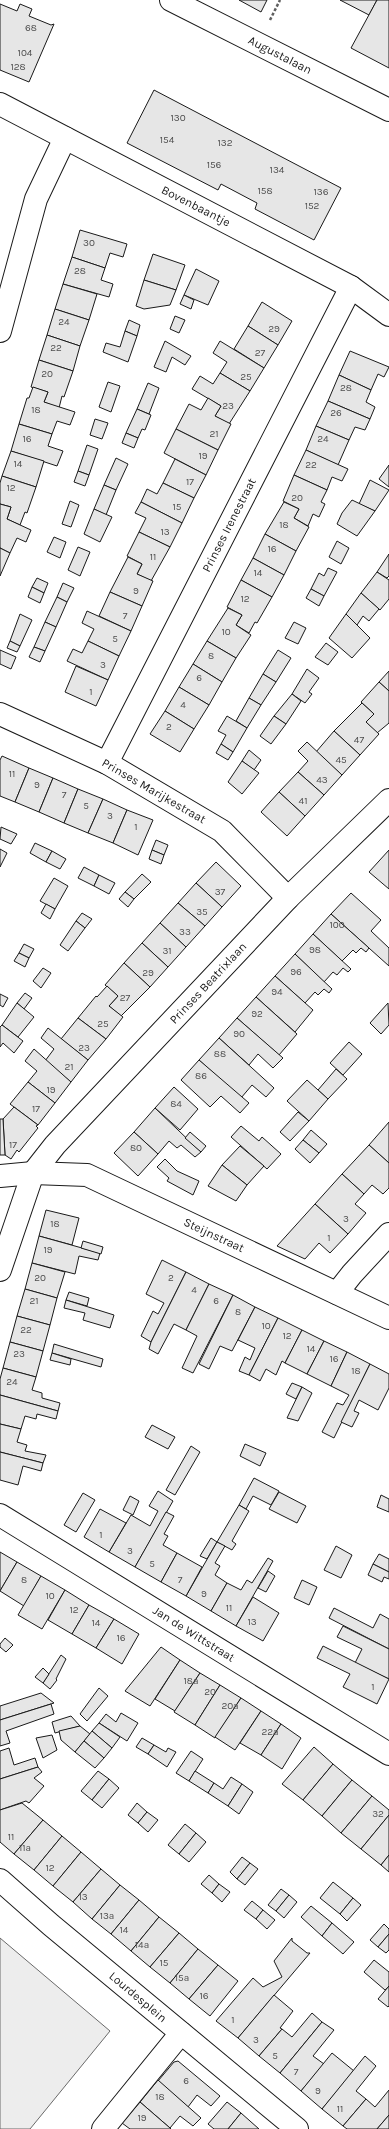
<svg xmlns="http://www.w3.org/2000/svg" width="389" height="2129" font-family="Karla,sans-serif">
	<rect width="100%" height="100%" fill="#fff"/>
	<polygon fill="#ededed" stroke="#6a6a6a" points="0,1938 110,2031 30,2129 0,2129"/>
	<g fill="#e6e6e6" stroke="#1a1a1a">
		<polygon points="239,0 267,0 261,12"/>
		<polygon points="340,0 377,0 369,15"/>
		<polygon points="377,0 389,0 389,68 351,48"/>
		<polygon points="0,4 17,11 20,4 32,9 29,16 51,25 54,24 29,82 0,70"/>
		<polygon points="154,90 341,188 314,240 255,209 257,203 221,184 218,190 127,143"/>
		<polygon points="80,230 127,244 123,257 110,253 105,268 72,257"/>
		<polygon points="153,254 185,265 176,290 144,280"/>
		<polygon points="72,257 105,268 101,280 113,284 109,297 63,284"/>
		<polygon points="196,269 219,281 208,305 184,295"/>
		<polygon points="144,280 176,290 170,305 144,309 136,306"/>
		<polygon points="63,284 97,294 89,320 55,309"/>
		<polygon points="184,295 194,300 191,309 180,304"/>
		<polygon points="262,302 292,321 278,345 248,326"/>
		<polygon points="55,309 89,320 80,346 47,335"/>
		<polygon points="175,316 185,320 179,333 170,329"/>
		<polygon points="129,320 140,325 137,336 125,331"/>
		<polygon points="248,326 278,345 264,368 234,349"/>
		<polygon points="125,331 137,336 128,362 103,352 106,343 120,347"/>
		<polygon points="47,335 80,346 73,371 39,360"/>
		<polygon points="165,341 191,356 185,365 172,357 166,372 154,367"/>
		<polygon points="220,341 264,368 250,391 220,373 227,362 213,353"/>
		<polygon points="350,351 389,367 384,377 378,374 371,390 339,375"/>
		<polygon points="39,360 73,371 64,397 62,396 59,408 44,402 48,392 31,387"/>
		<polygon points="220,373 250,391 229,424 215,416 221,406 192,389 200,376 213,384"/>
		<polygon points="339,375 371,390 366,402 375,407 370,419 328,401"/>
		<polygon points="108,382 120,386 111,412 99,407"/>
		<polygon points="148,383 159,388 149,414 137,409"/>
		<polygon points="33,387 48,392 44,402 75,412 70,425 57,421 52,434 19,424 27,398 29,398"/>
		<polygon points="208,398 221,406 215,416 231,424 218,450 176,429 189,404 201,410"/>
		<polygon points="328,401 370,419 365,430 355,427 349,440 316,426"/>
		<polygon points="137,409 151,415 145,430 142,429 138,438 126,433"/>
		<polygon points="95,419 108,423 102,439 90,435"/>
		<polygon points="19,424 52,434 48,446 63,451 57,466 11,451"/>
		<polygon points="316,426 349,440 338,465 306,450"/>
		<polygon points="176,429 218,450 206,475 164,453"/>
		<polygon points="126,433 138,438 134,448 122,443"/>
		<polygon points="87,445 98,449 89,475 78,471"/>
		<polygon points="306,450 348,469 342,481 332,477 327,490 294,475"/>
		<polygon points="11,451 44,461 36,487 2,476"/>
		<polygon points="116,458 128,464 116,490 104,485"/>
		<polygon points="175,459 206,475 194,498 163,483"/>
		<polygon points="389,465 389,487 379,479"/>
		<polygon points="78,471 89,475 85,486 74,482"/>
		<polygon points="294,475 327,490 321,502 325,504 319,517 313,514 308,526 294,518 299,509 283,501"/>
		<polygon points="2,476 36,487 27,513 25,512 20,525 7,519 11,507 0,504 0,483"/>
		<polygon points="370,480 389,490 375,511 359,504"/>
		<polygon points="163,483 194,498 182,523 141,502 147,489 157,494"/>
		<polygon points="104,485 116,490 106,515 94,509"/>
		<polygon points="352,500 375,511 357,536 337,524 342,513"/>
		<polygon points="70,501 79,505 71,527 62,524"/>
		<polygon points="141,502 182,523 170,547 139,532 146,518 135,513"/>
		<polygon points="284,502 299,509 294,518 309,527 296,551 265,534"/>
		<polygon points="0,504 11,507 7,519 31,530 26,542 17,538 10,553 0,548"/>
		<polygon points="94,509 112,517 100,542 84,534"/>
		<polygon points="139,532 170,547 151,581 137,574 142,564 127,556"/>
		<polygon points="265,534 296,551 284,575 253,558"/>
		<polygon points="54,537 66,542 60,558 47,552"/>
		<polygon points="337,541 349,548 341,564 329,557"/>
		<polygon points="78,547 90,552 80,576 68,570"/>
		<polygon points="0,548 10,553 0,576"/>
		<polygon points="389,554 389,576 387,578 377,572"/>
		<polygon points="128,557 142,564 137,574 153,581 142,606 110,592"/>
		<polygon points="253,558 284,575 272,597 241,580"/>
		<polygon points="328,568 337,572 324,596 311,589 319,573 324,576"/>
		<polygon points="377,572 389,580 389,599 380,610 361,593"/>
		<polygon points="37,578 48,583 44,593 32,587"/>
		<polygon points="241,580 272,597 257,623 255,622 249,633 236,625 242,615 227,607"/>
		<polygon points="63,583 74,588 67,602 57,597"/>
		<polygon points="32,587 44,593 40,603 28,597"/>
		<polygon points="311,589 324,596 319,606 306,598"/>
		<polygon points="110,592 142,606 131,631 99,616"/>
		<polygon points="361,593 379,609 369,621 363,616 357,625 346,614"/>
		<polygon points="57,597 67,602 56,627 45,622"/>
		<polygon points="228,608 242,615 236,625 251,635 236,658 207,641"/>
		<polygon points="87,611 131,631 119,656 88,641 94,629 82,623"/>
		<polygon points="20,614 32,620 20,646 10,641"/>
		<polygon points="346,614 370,638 352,658 329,638"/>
		<polygon points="45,622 56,627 45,651 34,647"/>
		<polygon points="294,622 306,628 298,644 285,638"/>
		<polygon points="10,641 20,646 17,652 7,648"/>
		<polygon points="88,641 119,656 108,680 67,661 73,649 82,653"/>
		<polygon points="207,641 236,658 222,682 193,664"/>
		<polygon points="326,643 338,652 328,665 315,657"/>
		<polygon points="34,647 45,651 40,662 29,657"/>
		<polygon points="0,650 16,657 11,669 0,664"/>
		<polygon points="278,650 291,658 276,682 263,674"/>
		<polygon points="193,664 222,682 209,705 179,687"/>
		<polygon points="76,666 108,680 96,706 65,692"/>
		<polygon points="307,669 319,678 309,692 312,694 305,703 292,694"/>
		<polygon points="389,671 389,691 379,682"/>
		<polygon points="263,674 276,682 261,705 249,698"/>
		<polygon points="379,682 389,691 389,723 377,733 366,722 374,714 361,702"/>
		<polygon points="179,687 209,705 194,729 165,711"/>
		<polygon points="292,694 301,701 286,724 274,716"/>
		<polygon points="249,698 261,705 247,728 236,721"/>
		<polygon points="362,703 374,714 366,722 379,734 360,755 334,731"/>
		<polygon points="165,711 194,729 180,752 150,734"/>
		<polygon points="227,716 247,728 233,752 221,744 226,735 218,731"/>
		<polygon points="274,716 286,724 271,744 260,736"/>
		<polygon points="334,731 360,755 342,775 316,752"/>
		<polygon points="307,742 342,775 324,795 298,772 308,761 298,751"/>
		<polygon points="221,744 233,752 228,760 216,753"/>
		<polygon points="249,750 261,760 254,770 242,761"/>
		<polygon points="2,756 29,768 15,802 0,796 0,760"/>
		<polygon points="242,761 259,773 242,794 228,782"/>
		<polygon points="29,768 53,778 39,812 15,802"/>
		<polygon points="298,772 324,795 305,816 279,792"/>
		<polygon points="53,778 78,789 64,823 39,812"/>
		<polygon points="78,789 103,799 88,833 64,823"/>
		<polygon points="279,792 305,816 287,836 261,812"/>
		<polygon points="103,799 127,810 113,843 88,833"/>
		<polygon points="127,810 153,820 138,855 113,843"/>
		<polygon points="1,827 17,834 11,844 0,839"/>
		<polygon points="156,840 168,845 164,855 152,850"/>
		<polygon points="35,843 52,851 46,862 30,853"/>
		<polygon points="0,849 7,853 0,867"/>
		<polygon points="152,850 164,855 161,864 149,859"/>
		<polygon points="389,850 389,889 369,872"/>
		<polygon points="52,851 66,859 60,869 46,862"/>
		<polygon points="216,862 241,886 222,907 196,883"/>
		<polygon points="84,867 99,875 94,886 78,878"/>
		<polygon points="142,874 151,882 134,899 125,892"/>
		<polygon points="99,875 115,883 109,894 94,886"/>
		<polygon points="54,878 68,886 55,909 40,901"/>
		<polygon points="196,883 222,907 205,926 178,903"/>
		<polygon points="125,892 134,899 128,907 119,899"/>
		<polygon points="351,893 381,920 371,931 389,948 389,966 331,914"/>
		<polygon points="178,903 205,926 186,947 160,923"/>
		<polygon points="46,904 55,909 50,919 41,913"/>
		<polygon points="82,913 92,919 85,928 76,921"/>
		<polygon points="331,914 369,948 366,952 361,948 356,953 353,950 342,961 313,934"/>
		<polygon points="76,921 85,928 68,951 60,945"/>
		<polygon points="160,923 186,947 168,967 142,943"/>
		<polygon points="313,934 351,969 348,972 343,968 337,975 333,972 324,982 295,954"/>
		<polygon points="142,943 168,967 150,987 124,963"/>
		<polygon points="24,944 34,949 29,958 19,953"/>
		<polygon points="19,953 29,958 25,967 14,961"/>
		<polygon points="295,954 332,989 329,993 324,989 318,995 315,992 305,1003 275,976"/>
		<polygon points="124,963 150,987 121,1016 109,1006 118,996 105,985"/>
		<polygon points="43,968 51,973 41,988 33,981"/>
		<polygon points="275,976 313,1010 295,1032 256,997"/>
		<polygon points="107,986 118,996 109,1006 123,1017 106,1039 78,1018 96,996 97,997"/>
		<polygon points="25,993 32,998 24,1009 17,1003"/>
		<polygon points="0,994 8,998 3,1007 0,1005"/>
		<polygon points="256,997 297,1034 279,1055 237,1018"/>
		<polygon points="17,1003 34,1017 18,1037 2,1025"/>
		<polygon points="388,1003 389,1025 381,1034 370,1023"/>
		<polygon points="78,1018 106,1039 88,1060 61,1039"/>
		<polygon points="237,1018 283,1058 273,1068 258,1054 249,1065 219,1038"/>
		<polygon points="2,1025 23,1041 14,1053 3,1043 0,1047 0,1027"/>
		<polygon points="48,1028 88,1060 71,1082 45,1061 54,1049 41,1038"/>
		<polygon points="219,1038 274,1088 266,1097 252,1085 241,1098 199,1060"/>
		<polygon points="349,1042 362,1054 343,1075 330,1063"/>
		<polygon points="34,1049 71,1082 55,1103 28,1082 37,1071 25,1061"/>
		<polygon points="199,1060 249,1103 240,1113 221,1096 210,1107 181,1080"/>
		<polygon points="336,1069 347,1079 328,1099 318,1090"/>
		<polygon points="307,1080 328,1099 309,1121 287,1101"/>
		<polygon points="28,1082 55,1103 38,1125 10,1104"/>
		<polygon points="174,1087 198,1109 180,1130 155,1108"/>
		<polygon points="14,1107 38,1125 36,1126 38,1128 19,1152 17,1150 11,1159 5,1155 3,1119"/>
		<polygon points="155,1108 201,1152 195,1157 181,1145 177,1148 169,1141 158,1154 134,1132"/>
		<polygon points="298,1112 309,1121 290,1141 280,1132"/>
		<polygon points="0,1119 3,1119 5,1155 0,1155"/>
		<polygon points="389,1122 389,1163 369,1145"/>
		<polygon points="241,1126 259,1141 262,1137 281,1154 267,1169 231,1137"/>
		<polygon points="311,1130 327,1144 319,1153 303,1140"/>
		<polygon points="134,1132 158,1154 138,1176 114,1153"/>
		<polygon points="190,1132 206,1146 201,1152 185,1138"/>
		<polygon points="303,1140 319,1153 310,1163 295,1149"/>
		<polygon points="369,1145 389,1163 389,1188 383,1194 372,1185 364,1194 342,1174"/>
		<polygon points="240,1146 264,1166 247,1185 222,1165"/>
		<polygon points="165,1159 177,1171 199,1181 193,1195 167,1181 169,1178 157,1167"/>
		<polygon points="222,1165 247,1185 236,1201 208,1186"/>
		<polygon points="342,1174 364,1194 355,1204 366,1213 348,1234 315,1204"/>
		<polygon points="315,1204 348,1234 330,1253 319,1243 305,1259 277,1246"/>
		<polygon points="46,1210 79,1218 72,1245 39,1236"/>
		<polygon points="39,1236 100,1253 98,1260 79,1256 75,1274 32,1263"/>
		<polygon points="83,1241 103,1247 101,1254 81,1248"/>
		<polygon points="162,1260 186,1272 151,1342 141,1336 153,1311 158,1314 164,1303 146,1294"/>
		<polygon points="32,1263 65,1272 57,1298 25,1289"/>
		<polygon points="186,1272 209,1284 186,1330 174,1324 158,1354 149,1349 151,1342"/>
		<polygon points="209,1284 233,1295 193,1373 182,1368 197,1336 186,1330"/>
		<polygon points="25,1289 57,1298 50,1325 17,1316"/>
		<polygon points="69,1292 89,1298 87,1306 66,1300"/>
		<polygon points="233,1295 255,1307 232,1351 220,1346 209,1369 199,1364"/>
		<polygon points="66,1300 114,1315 110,1328 83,1320 85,1313 64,1308"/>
		<polygon points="255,1307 278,1318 249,1375 239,1371 245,1357 250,1360 255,1348 238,1340"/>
		<polygon points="17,1316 50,1325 43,1351 10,1342"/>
		<polygon points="278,1318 302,1330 285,1363 282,1361 276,1375 266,1369 260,1381 249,1375"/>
		<polygon points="302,1330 324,1341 307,1374 285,1363"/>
		<polygon points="324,1341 347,1352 331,1386 307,1374"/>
		<polygon points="10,1342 43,1351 36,1377 3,1368"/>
		<polygon points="54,1344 103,1359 101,1367 52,1353"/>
		<polygon points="347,1352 370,1364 334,1438 322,1432 337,1403 343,1405 349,1395 331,1386"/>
		<polygon points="52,1353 71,1359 70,1365 50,1360"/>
		<polygon points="370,1364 389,1374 389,1388 378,1410 359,1400 354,1411 359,1413 352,1427 341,1422"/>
		<polygon points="3,1368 36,1377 32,1390 42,1393 42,1398 60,1403 58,1411 0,1395 0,1379"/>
		<polygon points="292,1383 302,1387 296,1399 286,1394"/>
		<polygon points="302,1387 312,1393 298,1421 291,1419 287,1418"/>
		<polygon points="0,1395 58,1411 56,1419 37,1414 36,1419 25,1416 21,1429 0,1424"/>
		<polygon points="0,1424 21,1429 17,1442 27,1445 25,1451 46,1455 43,1463 0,1452"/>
		<polygon points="152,1425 175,1437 168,1449 145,1437"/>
		<polygon points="245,1444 266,1453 260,1466 240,1456"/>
		<polygon points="191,1446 200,1452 175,1495 166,1490"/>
		<polygon points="0,1452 43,1463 41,1471 23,1466 18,1485 0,1480"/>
		<polygon points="254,1478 279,1491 271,1505 253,1496 246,1509 239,1505"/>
		<polygon points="158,1491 173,1501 135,1567 109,1552 131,1515 150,1526 158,1511 149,1506"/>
		<polygon points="279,1492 306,1506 297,1523 269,1509"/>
		<polygon points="83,1493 95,1500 76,1532 64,1525"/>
		<polygon points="381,1495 389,1499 389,1512 377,1507"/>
		<polygon points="130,1496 139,1501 133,1515 123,1510"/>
		<polygon points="239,1505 249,1511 232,1541 236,1544 232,1550 217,1542"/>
		<polygon points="100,1509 126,1523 109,1552 84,1537"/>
		<polygon points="166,1512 174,1516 164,1534 168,1536 163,1545 177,1553 161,1582 135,1567"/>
		<polygon points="211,1538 217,1542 207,1559 200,1556"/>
		<polygon points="217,1542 225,1546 215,1563 220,1566 215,1575 227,1583 211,1611 186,1596"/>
		<polygon points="336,1546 352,1555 341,1578 324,1570"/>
		<polygon points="0,1552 17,1562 0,1591"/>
		<polygon points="177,1553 202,1567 186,1596 161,1582"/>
		<polygon points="379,1554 389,1559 389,1572 373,1564"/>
		<polygon points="268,1558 273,1561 236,1626 211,1611 227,1583 241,1590 247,1580 252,1583"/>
		<polygon points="17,1562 41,1576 24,1606 0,1591"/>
		<polygon points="373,1564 389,1572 389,1579 384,1577 382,1582 368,1575"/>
		<polygon points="268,1571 275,1576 266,1592 258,1588"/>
		<polygon points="41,1576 65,1590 42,1629 18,1615"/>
		<polygon points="302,1580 317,1587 309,1605 294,1598"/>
		<polygon points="65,1590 89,1605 72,1634 48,1620"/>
		<polygon points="253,1597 279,1613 263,1641 236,1626"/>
		<polygon points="89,1605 114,1619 96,1648 72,1634"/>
		<polygon points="334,1608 373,1628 380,1614 389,1619 389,1649 329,1618"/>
		<polygon points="114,1619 139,1634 122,1664 96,1648"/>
		<polygon points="343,1626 389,1649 389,1679 355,1663 362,1649 337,1637"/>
		<polygon points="5,1638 13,1645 6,1652 0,1647 0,1644"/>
		<polygon points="323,1646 389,1679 377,1704 343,1687 350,1674 317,1658"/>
		<polygon points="161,1647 180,1660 150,1706 125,1691"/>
		<polygon points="61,1655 66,1659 56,1679 57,1680 50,1689 43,1683"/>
		<polygon points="180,1660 200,1673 175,1711 155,1699"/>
		<polygon points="43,1668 49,1674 43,1683 35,1677"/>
		<polygon points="200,1673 220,1685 195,1725 174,1712"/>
		<polygon points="220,1685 241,1698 215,1738 195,1725"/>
		<polygon points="99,1688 108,1696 87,1721 80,1714"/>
		<polygon points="41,1693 54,1703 0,1720 0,1706"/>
		<polygon points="241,1698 261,1711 235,1750 215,1737"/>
		<polygon points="51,1704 54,1714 6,1731 10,1743 0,1746 0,1720"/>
		<polygon points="261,1711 281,1724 261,1755 240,1743"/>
		<polygon points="121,1713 138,1723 127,1741 99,1723 106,1714 116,1722"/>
		<polygon points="71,1716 80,1726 55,1733 52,1722"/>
		<polygon points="99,1723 120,1737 112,1748 92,1731"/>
		<polygon points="281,1724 301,1738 282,1769 261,1755"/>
		<polygon points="80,1726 90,1734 75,1752 61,1740 59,1731"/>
		<polygon points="92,1731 112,1748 104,1758 84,1741"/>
		<polygon points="52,1735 57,1750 43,1758 36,1738"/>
		<polygon points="142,1738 154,1745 148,1754 136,1747"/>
		<polygon points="84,1741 104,1758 95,1768 75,1752"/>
		<polygon points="154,1745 166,1752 168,1748 176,1752 167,1767 148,1754"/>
		<polygon points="314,1747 333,1764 303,1800 282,1784"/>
		<polygon points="9,1748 14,1765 35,1758 38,1767 0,1779 0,1751"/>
		<polygon points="191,1751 203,1759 189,1781 176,1773"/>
		<polygon points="333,1764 352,1780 322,1816 303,1800"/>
		<polygon points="38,1767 42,1772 34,1778 44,1786 29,1803 26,1801 0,1810 0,1779"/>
		<polygon points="98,1771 109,1779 92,1800 81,1791"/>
		<polygon points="195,1771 214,1783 208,1793 189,1781"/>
		<polygon points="231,1777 242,1784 228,1806 208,1793 214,1783 223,1789"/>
		<polygon points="109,1779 119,1788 102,1808 92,1800"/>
		<polygon points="352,1780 372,1796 341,1833 322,1816"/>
		<polygon points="242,1784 253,1792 239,1814 228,1806"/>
		<polygon points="372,1796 389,1810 389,1815 361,1849 341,1833"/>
		<polygon points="22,1803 43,1820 14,1854 0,1842 0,1810"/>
		<polygon points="137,1803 147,1812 138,1823 128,1815"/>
		<polygon points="147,1812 158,1820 148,1832 138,1823"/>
		<polygon points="389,1815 389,1855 381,1865 361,1849"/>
		<polygon points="43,1820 62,1836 34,1870 14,1854"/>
		<polygon points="185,1824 196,1833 179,1854 168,1845"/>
		<polygon points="196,1833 206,1842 189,1862 179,1854"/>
		<polygon points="62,1836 81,1852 53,1886 34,1870"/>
		<polygon points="81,1852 101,1869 73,1902 53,1886"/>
		<polygon points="389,1855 389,1872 381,1865"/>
		<polygon points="242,1857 250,1863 237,1879 230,1872"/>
		<polygon points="250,1863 258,1869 245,1885 237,1879"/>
		<polygon points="101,1869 120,1885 92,1919 73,1902"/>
		<polygon points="209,1875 219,1884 212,1893 201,1884"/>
		<polygon points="333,1882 353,1898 340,1914 320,1898"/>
		<polygon points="219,1884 230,1892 222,1902 212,1893"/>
		<polygon points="120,1885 139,1900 111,1934 92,1919"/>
		<polygon points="281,1889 289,1895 276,1911 268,1905"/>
		<polygon points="289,1895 297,1902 284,1918 276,1911"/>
		<polygon points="353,1898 361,1905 347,1921 340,1914"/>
		<polygon points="139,1900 159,1917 131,1951 111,1934"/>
		<polygon points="252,1901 263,1910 256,1919 244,1910"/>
		<polygon points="311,1906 332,1923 322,1936 301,1917"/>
		<polygon points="263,1910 275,1920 267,1929 256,1919"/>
		<polygon points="159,1917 179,1933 150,1967 131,1951"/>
		<polygon points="332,1923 354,1942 343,1954 322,1936"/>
		<polygon points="384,1924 389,1929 389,1934 378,1947 370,1940"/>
		<polygon points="179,1933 198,1949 170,1983 150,1967"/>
		<polygon points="389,1934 389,1950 386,1953 378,1947"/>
		<polygon points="292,1938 292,1941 307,1953 310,1953 238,2038 216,2021 253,1978 263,1987 282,1977 274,1961"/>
		<polygon points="198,1949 218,1965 189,1999 170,1983"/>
		<polygon points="374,1960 389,1972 389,1986 385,1990 364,1972"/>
		<polygon points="218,1965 238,1981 210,2016 189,1999"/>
		<polygon points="389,1986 389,2006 388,2007 378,1999"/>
		<polygon points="274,1995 293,2011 280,2028 282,2029 259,2056 238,2038"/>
		<polygon points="312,2013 322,2022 280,2073 259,2056 282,2029 292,2037"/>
		<polygon points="322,2022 334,2030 313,2056 324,2064 301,2091 280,2073"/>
		<polygon points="332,2053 354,2071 322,2109 301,2091"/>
		<polygon points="365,2056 376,2066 356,2091 366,2099 343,2126 322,2109"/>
		<polygon points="178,2061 220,2096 211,2106 197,2095 188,2107 158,2081 174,2062"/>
		<polygon points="158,2080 201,2118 193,2126 180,2116 170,2128 140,2102"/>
		<polygon points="389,2090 389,2115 377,2129 347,2129 343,2126 366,2099 375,2107"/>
		<polygon points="140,2102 170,2128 171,2129 130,2129 122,2123"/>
		<polygon points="227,2102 241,2113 228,2129 214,2129 208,2124"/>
		<polygon points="241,2113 259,2129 228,2129"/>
		<polygon points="389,2115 389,2129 377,2129"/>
	</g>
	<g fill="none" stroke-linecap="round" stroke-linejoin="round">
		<g stroke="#1a1a1a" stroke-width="24">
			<g id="minor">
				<polyline points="171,0 389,110"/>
				<polyline points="0,104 351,287 389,315"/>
				<polyline points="0,331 36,199 65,138"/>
				<polyline points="0,714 107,763 222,831 288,898"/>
				<polyline points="107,763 351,287"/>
				<polyline points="0,1176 33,1173 87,1175 389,1318"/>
				<polyline points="0,1270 33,1173 55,1145 288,898 389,800"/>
				<polyline points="337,1293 352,1274 389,1234"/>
				<polyline points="0,1515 389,1754"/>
				<polyline points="0,1880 51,1925 297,2129"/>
				<polyline points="103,2129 181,2033"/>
			</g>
		</g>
		<polyline stroke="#5f5f5f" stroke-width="2.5" stroke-dasharray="3 2" stroke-linecap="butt" points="270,20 280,0"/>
		<use href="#minor" stroke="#fff" stroke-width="22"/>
	</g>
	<g text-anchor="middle" stroke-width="3" stroke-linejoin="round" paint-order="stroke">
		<g font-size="10" fill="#4d4d4d">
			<text x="31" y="31">68</text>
			<text x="25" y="56">104</text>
			<text x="18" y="70">128</text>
			<text x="178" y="121">130</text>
			<text x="167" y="143">154</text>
			<text x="225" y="146">132</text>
			<text x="214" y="168">156</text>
			<text x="277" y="173">134</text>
			<text x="265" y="194">158</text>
			<text x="321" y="195">136</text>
			<text x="312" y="209">152</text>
			<text x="89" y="246">30</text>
			<text x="80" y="274">28</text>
			<text x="64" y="325">24</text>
			<text x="274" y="332">29</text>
			<text x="56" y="351">22</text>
			<text x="260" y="356">27</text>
			<text x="47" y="377">20</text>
			<text x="246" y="380">25</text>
			<text x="346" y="391">28</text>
			<text x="228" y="409">23</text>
			<text x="36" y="413">18</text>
			<text x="336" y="416">26</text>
			<text x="214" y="437">21</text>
			<text x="27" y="442">16</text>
			<text x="323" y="442">24</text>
			<text x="203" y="459">19</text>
			<text x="18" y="467">14</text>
			<text x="311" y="468">22</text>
			<text x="190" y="485">17</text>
			<text x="11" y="491">12</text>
			<text x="297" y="501">20</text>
			<text x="177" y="510">15</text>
			<text x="284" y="528">18</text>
			<text x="165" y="535">13</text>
			<text x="272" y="552">16</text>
			<text x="153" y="560">11</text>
			<text x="258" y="576">14</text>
			<text x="136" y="594">9</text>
			<text x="245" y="602">12</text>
			<text x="125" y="619">7</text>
			<text x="226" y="635">10</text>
			<text x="115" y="642">5</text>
			<text x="211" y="659">8</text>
			<text x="103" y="668">3</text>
			<text x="199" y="681">6</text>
			<text x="91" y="695">1</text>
			<text x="183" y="708">4</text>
			<text x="169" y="730">2</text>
			<text x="359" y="743">47</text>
			<text x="341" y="763">45</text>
			<text x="12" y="777">11</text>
			<text x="322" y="783">43</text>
			<text x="37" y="788">9</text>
			<text x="64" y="798">7</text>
			<text x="303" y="804">41</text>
			<text x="86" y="809">5</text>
			<text x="110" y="819">3</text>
			<text x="136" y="830">1</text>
			<text x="220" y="895">37</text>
			<text x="202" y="915">35</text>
			<text x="337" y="928">100</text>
			<text x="185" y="935">33</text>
			<text x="315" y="953">98</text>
			<text x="167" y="954">31</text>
			<text x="296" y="975">96</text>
			<text x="148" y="976">29</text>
			<text x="277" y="995">94</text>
			<text x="125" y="1001">27</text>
			<text x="257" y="1017">92</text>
			<text x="103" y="1027">25</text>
			<text x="239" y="1037">90</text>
			<text x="84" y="1051">23</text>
			<text x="220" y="1057">88</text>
			<text x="69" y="1070">21</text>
			<text x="201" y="1079">86</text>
			<text x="51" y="1093">19</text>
			<text x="176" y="1107">84</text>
			<text x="36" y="1112">17</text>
			<text x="13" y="1148">17</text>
			<text x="136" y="1151">80</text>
			<text x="346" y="1222">3</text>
			<text x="55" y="1227">18</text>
			<text x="329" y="1241">1</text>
			<text x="48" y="1253">19</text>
			<text x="40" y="1281">20</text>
			<text x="171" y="1281">2</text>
			<text x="194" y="1293">4</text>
			<text x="34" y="1304">21</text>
			<text x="216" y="1304">6</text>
			<text x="238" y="1315">8</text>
			<text x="266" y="1329">10</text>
			<text x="26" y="1333">22</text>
			<text x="287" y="1339">12</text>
			<text x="311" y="1352">14</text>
			<text x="19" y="1357">23</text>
			<text x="334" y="1362">16</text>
			<text x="356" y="1374">18</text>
			<text x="12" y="1385">24</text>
			<text x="101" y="1538">1</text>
			<text x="130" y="1554">3</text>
			<text x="152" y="1567">5</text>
			<text x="24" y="1583">8</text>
			<text x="180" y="1583">7</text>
			<text x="204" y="1597">9</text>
			<text x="50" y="1599">10</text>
			<text x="229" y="1611">11</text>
			<text x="74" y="1613">12</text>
			<text x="252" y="1625">13</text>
			<text x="96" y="1626">14</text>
			<text x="121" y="1641">16</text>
			<text x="191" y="1684">18a</text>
			<text x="373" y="1690">1</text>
			<text x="210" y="1695">20</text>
			<text x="230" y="1709">20a</text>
			<text x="270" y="1735">22a</text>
			<text x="378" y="1817">32</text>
			<text x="11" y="1840">11</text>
			<text x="25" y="1851">11a</text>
			<text x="50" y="1871">12</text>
			<text x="83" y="1900">13</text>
			<text x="107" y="1919">13a</text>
			<text x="124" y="1933">14</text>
			<text x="142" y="1948">14a</text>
			<text x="164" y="1966">15</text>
			<text x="182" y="1981">15a</text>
			<text x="204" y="1999">16</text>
			<text x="233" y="2023">1</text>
			<text x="256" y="2043">3</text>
			<text x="275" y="2059">5</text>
			<text x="296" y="2075">7</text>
			<text x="186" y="2084">6</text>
			<text x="318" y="2094">9</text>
			<text x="160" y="2100">18</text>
			<text x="340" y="2112">11</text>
			<text x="142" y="2121">19</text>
		</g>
		<g font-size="12" fill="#1a1a1a" stroke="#fff">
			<text transform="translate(280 55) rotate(27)" y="4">Augustalaan</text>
			<text transform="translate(196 206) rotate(27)" y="4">Bovenbaantje</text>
			<text transform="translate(229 525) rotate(-63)" y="4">Prinses Irenestraat</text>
			<text transform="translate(154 791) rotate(30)" y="4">Prinses Marijkestraat</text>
			<text transform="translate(208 983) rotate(-47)" y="4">Prinses Beatrixlaan</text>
			<text transform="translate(214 1235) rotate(25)" y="4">Steijnstraat</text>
			<text transform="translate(194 1634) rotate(32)" y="4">Jan de Wittstraat</text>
			<text transform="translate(138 1997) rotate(40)" y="4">Lourdesplein</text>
		</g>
	</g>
</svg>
